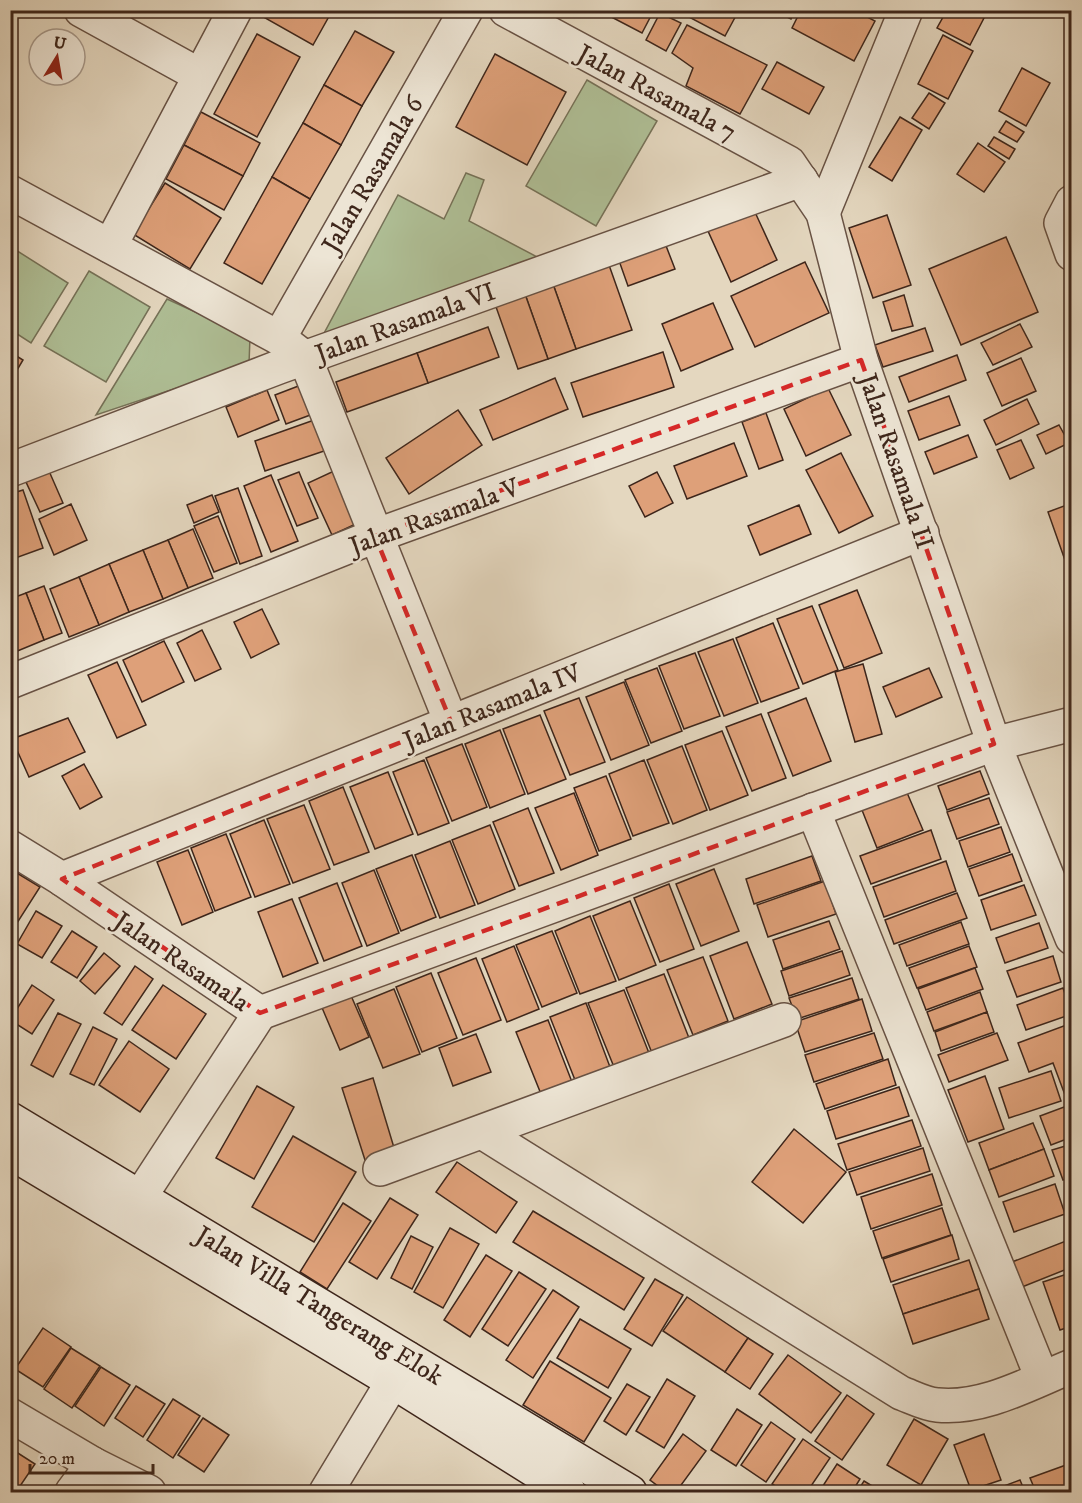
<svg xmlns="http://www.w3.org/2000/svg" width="1082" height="1503" font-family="'IM FELL DW Pica',serif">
	<rect width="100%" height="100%" fill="#e4d7bf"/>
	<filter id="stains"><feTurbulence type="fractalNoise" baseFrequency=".00333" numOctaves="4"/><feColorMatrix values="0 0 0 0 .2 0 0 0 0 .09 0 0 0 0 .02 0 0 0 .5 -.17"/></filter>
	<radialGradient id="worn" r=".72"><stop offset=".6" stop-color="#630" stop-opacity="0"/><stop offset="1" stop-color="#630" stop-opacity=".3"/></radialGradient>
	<g fill="#afbf96" stroke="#767258" stroke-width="1.5">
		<polygon points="587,80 657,121 596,226 526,186"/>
		<polygon points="466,173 484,180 469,221 541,259 321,339 398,195 444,219"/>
		<polygon points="11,247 68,283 31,343 11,330"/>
		<polygon points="89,271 150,307 106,382 44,346"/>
		<polygon points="167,299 250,337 249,364 96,415"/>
	</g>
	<g fill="#dea079" stroke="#3e261b" stroke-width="1.5">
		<polygon points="251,10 330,10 332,11 313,45"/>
		<polygon points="598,10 654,10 642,33"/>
		<polygon points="687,10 739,10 725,36 685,15"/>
		<polygon points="773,10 795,10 791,19"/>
		<polygon points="801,10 854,10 875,21 854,61 792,28"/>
		<polygon points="947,10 971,10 984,18 970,45 937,28"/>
		<polygon points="660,13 681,23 666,51 646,40"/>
		<polygon points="687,25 767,65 740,114 686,86 693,68 672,53"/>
		<polygon points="355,31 394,52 362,106 324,85"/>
		<polygon points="257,34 300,57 257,137 214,114"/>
		<polygon points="943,35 973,51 948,99 918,84"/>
		<polygon points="495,54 566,92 527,165 456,127"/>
		<polygon points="777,62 824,87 809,114 762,89"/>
		<polygon points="1022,68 1050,83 1026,126 999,111"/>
		<polygon points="324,85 362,106 341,145 303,123"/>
		<polygon points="929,93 945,103 929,129 912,118"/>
		<polygon points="201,112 260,143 243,176 184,145"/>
		<polygon points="900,117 922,130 892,181 869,167"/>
		<polygon points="1006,121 1024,132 1017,142 999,132"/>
		<polygon points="303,123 341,145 310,199 272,177"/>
		<polygon points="994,137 1015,149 1009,159 988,146"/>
		<polygon points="978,143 1005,162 984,192 957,174"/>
		<polygon points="184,145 243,176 224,210 166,179"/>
		<polygon points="272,177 310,199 262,284 224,263"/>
		<polygon points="165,183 221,218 190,269 133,234"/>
		<polygon points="754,210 777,260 731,282 708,231"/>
		<polygon points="887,215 911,285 873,298 849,228"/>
		<polygon points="1006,237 1038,312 961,345 929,269"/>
		<polygon points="663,238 675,269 628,286 617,255"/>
		<polygon points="805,262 829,313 755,347 731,296"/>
		<polygon points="609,265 632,330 576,349 553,284"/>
		<polygon points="553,284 576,349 548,359 525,294"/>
		<polygon points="525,294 548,359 518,369 495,304"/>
		<polygon points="904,295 913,326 892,331 883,302"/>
		<polygon points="713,303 733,349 681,371 662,324"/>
		<polygon points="1020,324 1032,347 993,365 981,343"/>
		<polygon points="488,327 499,357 428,383 417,353"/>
		<polygon points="925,328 933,351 883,367 875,345"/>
		<polygon points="10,352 23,360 10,382"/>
		<polygon points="663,352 674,387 583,417 571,383"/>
		<polygon points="417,353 428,383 347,412 336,382"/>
		<polygon points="957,355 966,380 909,402 899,377"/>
		<polygon points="1021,358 1036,391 1002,406 987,373"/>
		<polygon points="555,378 568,409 493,440 480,410"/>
		<polygon points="301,385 313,414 286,424 275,395"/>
		<polygon points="828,388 851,435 806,456 784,409"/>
		<polygon points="267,390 279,420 238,437 226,407"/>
		<polygon points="949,396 960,425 919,440 908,411"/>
		<polygon points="1027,399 1039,424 996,445 984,420"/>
		<polygon points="458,410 482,445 409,494 386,458"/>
		<polygon points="766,413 783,460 759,469 742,422"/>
		<polygon points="317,419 327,450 265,471 255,441"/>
		<polygon points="1059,425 1069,443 1046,454 1037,435"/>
		<polygon points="968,435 977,457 934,474 925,452"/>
		<polygon points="1021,440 1034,468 1010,479 997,450"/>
		<polygon points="734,443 747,476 687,499 674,466"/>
		<polygon points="841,453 873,516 839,533 806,470"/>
		<polygon points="49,471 63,503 40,512 26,482"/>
		<polygon points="334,471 358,523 332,535 308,483"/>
		<polygon points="299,472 318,518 297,526 278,480"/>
		<polygon points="657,472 673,503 645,517 629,486"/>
		<polygon points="271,475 298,541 271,552 244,486"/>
		<polygon points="238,488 262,556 240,564 215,496"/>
		<polygon points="23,490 43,548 10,560 10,494"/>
		<polygon points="212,495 219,512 194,523 187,505"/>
		<polygon points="1072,503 1072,561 1066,563 1048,512"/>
		<polygon points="71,504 87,540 54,555 39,519"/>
		<polygon points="799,505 811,534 760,555 748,526"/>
		<polygon points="218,516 237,563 214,572 194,526"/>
		<polygon points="193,529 213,578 188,588 168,540"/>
		<polygon points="168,540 188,588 163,599 143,550"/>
		<polygon points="143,550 163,599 129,612 109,564"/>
		<polygon points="109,564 129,612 99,625 79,577"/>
		<polygon points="79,577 99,625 69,637 50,589"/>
		<polygon points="44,586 62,633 44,640 26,593"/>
		<polygon points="857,590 882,653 844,668 819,605"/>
		<polygon points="26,593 44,640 15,652 10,640 10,599"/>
		<polygon points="812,606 838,670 803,684 777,619"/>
		<polygon points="262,609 279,644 251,658 234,622"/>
		<polygon points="773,623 799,688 761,702 736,638"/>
		<polygon points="202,630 221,669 195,681 177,643"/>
		<polygon points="733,639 758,703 724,716 698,652"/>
		<polygon points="164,641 184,682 142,702 123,660"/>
		<polygon points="695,653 720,716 684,729 659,666"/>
		<polygon points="117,662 146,725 117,738 88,675"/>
		<polygon points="863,664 882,734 855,742 835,672"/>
		<polygon points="657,668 682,731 651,743 625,680"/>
		<polygon points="929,668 942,697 896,717 883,687"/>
		<polygon points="624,682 649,745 611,760 586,697"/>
		<polygon points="579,698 605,762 570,775 544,711"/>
		<polygon points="806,698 831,761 793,776 768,713"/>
		<polygon points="761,714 786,778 752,791 726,727"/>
		<polygon points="540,715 566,779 528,794 503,729"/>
		<polygon points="68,718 85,752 29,777 12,739"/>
		<polygon points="500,730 525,794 490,808 465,744"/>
		<polygon points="722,731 748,795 710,810 685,745"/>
		<polygon points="462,744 487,807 452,821 426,758"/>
		<polygon points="682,746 707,810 673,824 647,760"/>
		<polygon points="424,760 449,823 418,835 393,772"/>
		<polygon points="644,760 669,823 633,836 609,774"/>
		<polygon points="84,764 102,797 80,809 62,776"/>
		<polygon points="980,771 989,794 947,810 938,786"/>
		<polygon points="388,772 413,834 375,849 350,787"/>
		<polygon points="606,776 631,839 599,851 574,788"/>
		<polygon points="343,787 369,852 334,865 309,801"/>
		<polygon points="905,788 923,830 877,848 860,805"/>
		<polygon points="574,793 598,855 561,870 535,808"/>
		<polygon points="989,798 999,824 957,839 947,812"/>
		<polygon points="304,805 330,869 293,883 267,819"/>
		<polygon points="528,808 554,873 519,886 493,822"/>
		<polygon points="264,820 290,884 255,897 230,834"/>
		<polygon points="490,825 515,889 478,904 452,840"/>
		<polygon points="1001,827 1010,852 968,867 959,841"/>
		<polygon points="931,830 941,859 871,884 860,856"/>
		<polygon points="226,834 251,897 215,911 191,848"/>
		<polygon points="450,841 475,905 440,918 415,855"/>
		<polygon points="188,850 213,912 182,925 157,862"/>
		<polygon points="1012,854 1022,881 979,896 969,869"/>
		<polygon points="412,855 436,917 401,931 376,869"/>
		<polygon points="812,856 821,881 754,904 746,879"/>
		<polygon points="946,861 956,891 884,917 873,887"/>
		<polygon points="714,869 739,931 701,946 676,884"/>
		<polygon points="12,870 40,887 10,934 10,872"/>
		<polygon points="374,870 399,933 367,946 342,883"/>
		<polygon points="825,881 836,914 768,937 757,905"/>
		<polygon points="337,883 362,946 324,961 299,898"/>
		<polygon points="669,884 694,949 660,962 634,898"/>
		<polygon points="1024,885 1036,915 991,930 981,900"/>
		<polygon points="957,893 967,918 894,944 885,920"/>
		<polygon points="292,899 318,963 283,977 258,912"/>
		<polygon points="630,901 656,965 619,980 593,916"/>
		<polygon points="36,911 62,926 42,958 17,944"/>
		<polygon points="590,916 616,981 580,994 555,931"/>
		<polygon points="829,921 840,949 783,969 773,940"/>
		<polygon points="961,922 969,944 907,966 899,945"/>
		<polygon points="1039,923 1048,948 1005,963 996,938"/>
		<polygon points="72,931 97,947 77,978 51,962"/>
		<polygon points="552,931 577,993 542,1007 516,945"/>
		<polygon points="747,942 772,1004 734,1019 710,956"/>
		<polygon points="514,946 539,1009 507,1022 482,959"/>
		<polygon points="969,946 977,967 917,988 909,968"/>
		<polygon points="842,951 850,975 789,996 781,971"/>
		<polygon points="104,953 120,966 95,994 80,981"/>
		<polygon points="1053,956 1061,982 1017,997 1007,971"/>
		<polygon points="703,957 728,1021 693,1035 667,970"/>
		<polygon points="476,958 501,1020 463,1035 438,973"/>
		<polygon points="135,966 153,979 122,1025 104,1013"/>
		<polygon points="975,968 983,989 926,1010 918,989"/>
		<polygon points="431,973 457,1038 422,1052 396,987"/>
		<polygon points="664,974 689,1038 652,1053 626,988"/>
		<polygon points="852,978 859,999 797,1019 789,998"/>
		<polygon points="32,985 54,1000 32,1034 10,1020"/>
		<polygon points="163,985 206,1014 176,1059 132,1030"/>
		<polygon points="1063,988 1072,1014 1026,1030 1017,1005"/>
		<polygon points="394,989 420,1054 383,1068 357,1004"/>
		<polygon points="624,990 649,1053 614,1067 588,1003"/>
		<polygon points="349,991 369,1037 340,1050 320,1003"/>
		<polygon points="980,992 987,1012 934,1031 927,1012"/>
		<polygon points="862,999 872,1031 805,1052 795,1022"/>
		<polygon points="586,1003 610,1067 575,1080 550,1017"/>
		<polygon points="987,1012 994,1032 941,1051 935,1032"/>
		<polygon points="58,1013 81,1024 53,1077 31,1065"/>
		<polygon points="548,1020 572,1082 541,1094 516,1032"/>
		<polygon points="1069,1024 1072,1101 1068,1103 1053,1063 1029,1072 1018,1043"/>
		<polygon points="93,1027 117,1039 94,1085 70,1074"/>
		<polygon points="874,1033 883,1059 814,1082 805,1055"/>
		<polygon points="997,1033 1008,1060 949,1082 938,1055"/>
		<polygon points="476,1034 491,1072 453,1086 439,1048"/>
		<polygon points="129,1041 169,1069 140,1112 99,1085"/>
		<polygon points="888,1059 896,1085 825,1109 816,1084"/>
		<polygon points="1051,1071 1061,1101 1009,1118 999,1088"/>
		<polygon points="985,1076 1004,1129 968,1142 948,1090"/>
		<polygon points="373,1078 395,1151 365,1160 342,1088"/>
		<polygon points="257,1086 294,1107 254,1179 216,1158"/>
		<polygon points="899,1087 909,1116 836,1139 827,1111"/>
		<polygon points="1072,1104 1072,1137 1051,1145 1040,1116"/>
		<polygon points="912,1120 921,1146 847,1170 838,1144"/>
		<polygon points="1033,1123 1044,1149 989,1170 979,1143"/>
		<polygon points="794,1129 846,1172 803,1223 752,1182"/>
		<polygon points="293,1136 356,1172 314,1242 252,1207"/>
		<polygon points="1072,1144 1072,1177 1063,1180 1052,1150"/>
		<polygon points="923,1148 930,1171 857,1195 849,1172"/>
		<polygon points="1044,1149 1054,1176 999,1197 989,1170"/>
		<polygon points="457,1162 517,1202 496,1233 436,1192"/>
		<polygon points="932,1174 942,1205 871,1229 861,1197"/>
		<polygon points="1055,1184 1065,1214 1014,1232 1003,1202"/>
		<polygon points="390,1198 418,1215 377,1279 349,1262"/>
		<polygon points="343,1203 371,1221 327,1289 300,1272"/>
		<polygon points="942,1208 951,1235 882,1258 873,1231"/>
		<polygon points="533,1211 644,1278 624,1310 513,1242"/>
		<polygon points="450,1228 479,1244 443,1308 414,1292"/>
		<polygon points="952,1235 959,1259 891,1282 883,1259"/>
		<polygon points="411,1236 433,1247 412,1289 391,1278"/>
		<polygon points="1071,1239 1072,1267 1022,1287 1012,1262"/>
		<polygon points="486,1255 512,1271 470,1337 444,1320"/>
		<polygon points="969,1260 979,1289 903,1314 893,1285"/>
		<polygon points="519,1272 546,1289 508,1346 482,1329"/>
		<polygon points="1070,1273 1072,1326 1060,1330 1043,1282"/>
		<polygon points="655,1279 683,1295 652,1346 624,1329"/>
		<polygon points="979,1289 989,1319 913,1344 903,1314"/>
		<polygon points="553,1290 579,1307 533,1378 506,1360"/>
		<polygon points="687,1297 748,1338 725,1372 663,1331"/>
		<polygon points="580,1319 631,1349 608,1388 557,1358"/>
		<polygon points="43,1328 71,1347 43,1387 15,1369"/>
		<polygon points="748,1338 773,1354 750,1389 725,1372"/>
		<polygon points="71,1348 100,1366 72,1408 44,1389"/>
		<polygon points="788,1355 841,1393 811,1433 759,1394"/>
		<polygon points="550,1361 611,1398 584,1442 523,1405"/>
		<polygon points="101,1367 130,1385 104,1426 75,1406"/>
		<polygon points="667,1379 695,1396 664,1448 636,1431"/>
		<polygon points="627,1384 650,1397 626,1435 604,1421"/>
		<polygon points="136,1386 165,1404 143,1437 115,1418"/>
		<polygon points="847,1395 874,1414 842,1460 815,1441"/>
		<polygon points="173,1399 200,1416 173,1458 147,1440"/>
		<polygon points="737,1409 762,1425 736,1466 711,1450"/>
		<polygon points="203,1418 229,1435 204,1472 178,1455"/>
		<polygon points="914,1419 948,1439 921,1485 887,1465"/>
		<polygon points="771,1422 795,1439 766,1482 741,1465"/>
		<polygon points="683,1434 706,1451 676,1492 666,1492 650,1480"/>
		<polygon points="984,1434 1001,1480 971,1490 954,1445"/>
		<polygon points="803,1439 830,1458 807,1492 785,1492 772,1484"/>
		<polygon points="10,1448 35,1464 16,1492 10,1492"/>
		<polygon points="837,1464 860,1479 852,1492 819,1492"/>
		<polygon points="1066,1465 1072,1479 1072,1492 1036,1492 1030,1478"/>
		<polygon points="1020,1480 1025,1492 988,1492"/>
		<polygon points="864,1481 882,1492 857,1492"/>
	</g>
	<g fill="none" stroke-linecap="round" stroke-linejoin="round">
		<g stroke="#685244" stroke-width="36">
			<g id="street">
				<polyline points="81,10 199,75"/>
				<polyline points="506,10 789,163 823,213 861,360 994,744 1072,938"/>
				<polyline points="10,192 279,338 305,358 451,722"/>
				<polyline points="1072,202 1061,223 1072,254"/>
				<polyline points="823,213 906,10"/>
				<polyline points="110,246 235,10"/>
				<polyline points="279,338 466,10"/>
				<polyline points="10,470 279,367 801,180"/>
				<polyline points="10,682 375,536 861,360"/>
				<polyline points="813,810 1042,1378"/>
				<polyline points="10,847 62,879 260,1013"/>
				<polyline points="62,879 922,533"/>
				<polyline points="260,1013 994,744 1072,724"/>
				<path d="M482,1132L901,1393C912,1397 925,1404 937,1405C983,1410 1030,1383 1072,1366"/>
				<polyline points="380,1169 784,1020"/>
				<polyline points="125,1220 260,1013"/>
				<polyline points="10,1415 93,1464 149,1492"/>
				<polyline points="72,1492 93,1464"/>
				<polyline points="326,1492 407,1358"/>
			</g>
		</g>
		<g stroke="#3e261b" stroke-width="36">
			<g id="secondary">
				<polyline points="10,1119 630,1492"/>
				<polyline points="10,1152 392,1381 569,1492"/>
			</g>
		</g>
		<use href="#street" stroke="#ede5d5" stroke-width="33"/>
		<use href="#secondary" stroke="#ede5d5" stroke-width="33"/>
	</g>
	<path fill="none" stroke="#d62828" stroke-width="4.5" stroke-dasharray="12 8" stroke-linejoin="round" d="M861,360L994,744L260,1013L62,879L451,722L375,536Z"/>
	<g text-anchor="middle" stroke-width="5" stroke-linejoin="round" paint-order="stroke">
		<g font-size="26" fill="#3e261b" stroke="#ede5d5">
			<text transform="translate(657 92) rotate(28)" y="9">Jalan Rasamala 7</text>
			<text transform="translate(372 174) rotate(-60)" y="9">Jalan Rasamala 6</text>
			<text transform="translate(405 322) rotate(-20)" y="9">Jalan Rasamala VI</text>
			<text transform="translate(897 461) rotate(71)" y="9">Jalan Rasamala II</text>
			<text transform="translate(434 516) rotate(-20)" y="9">Jalan Rasamala V</text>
			<text transform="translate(492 706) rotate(-22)" y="9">Jalan Rasamala IV</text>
			<text transform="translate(182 961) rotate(34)" y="9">Jalan Rasamala</text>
			<text transform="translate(320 1305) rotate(31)" y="9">Jalan Villa Tangerang Elok</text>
		</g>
	</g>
	<rect width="1082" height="1503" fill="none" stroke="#e4d7bf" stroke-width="36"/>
	<rect x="12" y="12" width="1058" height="1479" fill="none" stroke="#3e261b" stroke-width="3"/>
	<rect x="18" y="18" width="1046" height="1467" fill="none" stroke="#3e261b" stroke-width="1.5"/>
	<g transform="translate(57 57) rotate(11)"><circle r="28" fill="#ede5d5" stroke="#a7998b" stroke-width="1.5"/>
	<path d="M0-4.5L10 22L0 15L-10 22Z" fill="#8f2418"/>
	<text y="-9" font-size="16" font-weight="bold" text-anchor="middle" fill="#3e261b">U</text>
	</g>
	<path d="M30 1464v9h123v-9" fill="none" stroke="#3e261b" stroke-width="3"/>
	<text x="39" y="1464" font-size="18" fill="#3e261b" stroke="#ede5d5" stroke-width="4.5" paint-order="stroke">20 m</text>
	<rect width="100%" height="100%" filter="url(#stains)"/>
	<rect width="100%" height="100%" fill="url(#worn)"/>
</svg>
